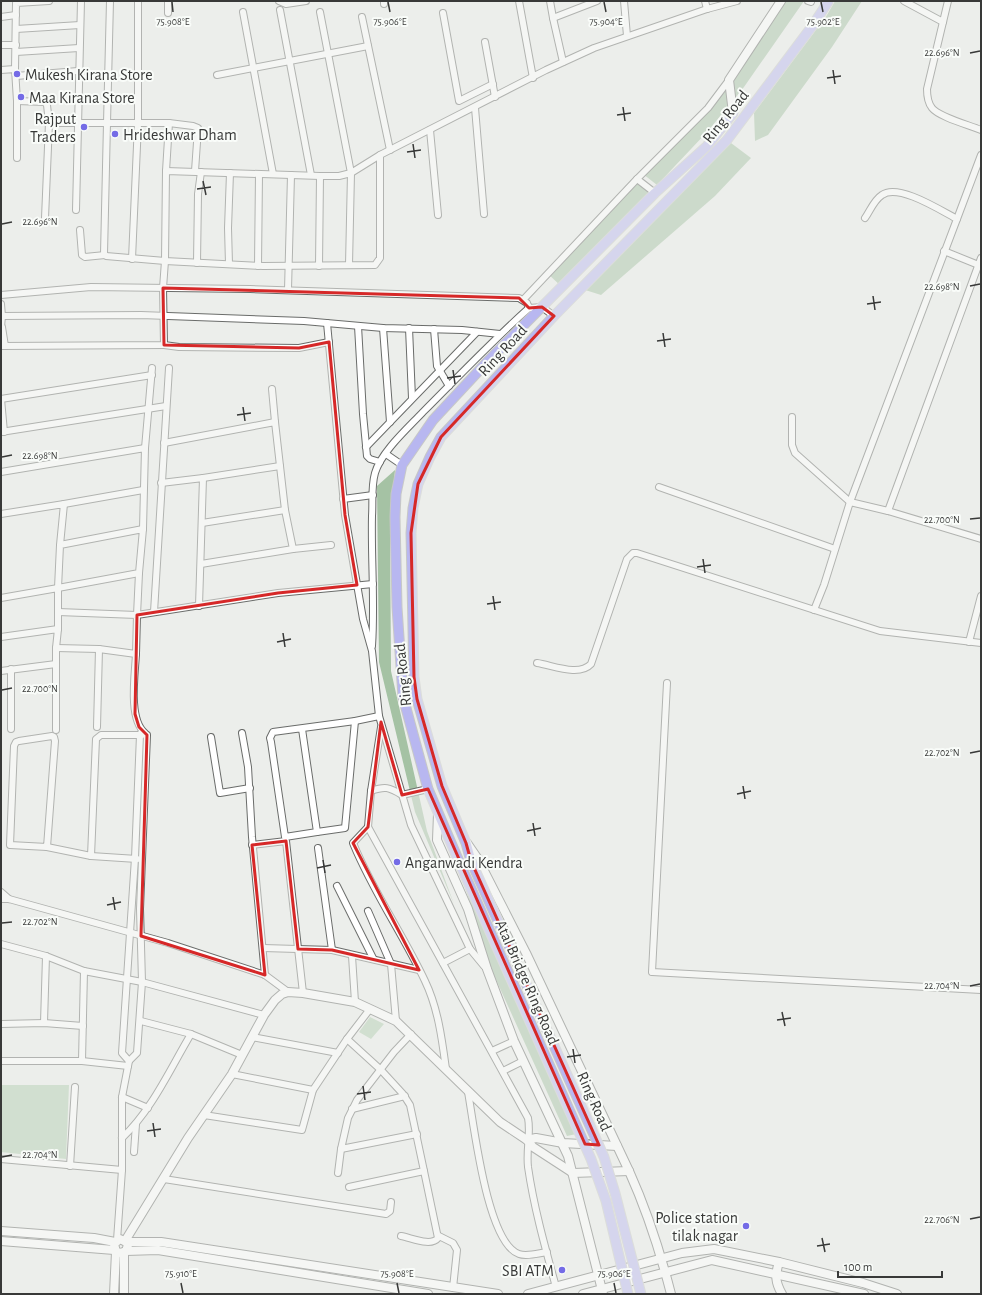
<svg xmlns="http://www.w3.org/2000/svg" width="982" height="1295" font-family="'Alegreya Sans',sans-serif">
	<rect width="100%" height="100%" fill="#eceeeb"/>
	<g fill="#b0ccaf">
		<polygon points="370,1017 384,1024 371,1039 359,1032"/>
		<polygon points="1,1085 69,1085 66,1159 1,1152"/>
	</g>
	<g fill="#a5c2a4">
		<polygon points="781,1 804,1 744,87 708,131 657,185 643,174 708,108"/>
		<polygon points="835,1 862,1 832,47 768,135 755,141 754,113 827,15"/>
		<polygon points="727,140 751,158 715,196 601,295 582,289"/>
		<polygon points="637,179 655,193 562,287 547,273"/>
		<polygon points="395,470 390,529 391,671 427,831 454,904 415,812 379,662 377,486"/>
		<polygon points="464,884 517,1003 581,1133 567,1136 493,973"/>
	</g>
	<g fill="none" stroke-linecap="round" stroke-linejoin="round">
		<g stroke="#6a6c6a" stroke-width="8">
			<g id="street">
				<polyline points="110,1 107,123 169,123 166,171"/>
				<polyline points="279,1 286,4 306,1"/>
				<polyline points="384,1 384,4"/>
				<polyline points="519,1 533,78"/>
				<polyline points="550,1 553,18 597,1"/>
				<polyline points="624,1 627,36"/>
				<polyline points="705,1 707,9"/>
				<polyline points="808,1 811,2"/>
				<polyline points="904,1 943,22"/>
				<path d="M948,1L927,89C927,95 928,103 932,108C939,117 969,125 981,130"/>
				<polyline points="280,10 311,175"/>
				<polyline points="243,12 273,174"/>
				<polyline points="320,12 351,173 339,176 320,176 166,171 165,261 263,266 375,265 380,258 380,155 546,70 594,48 707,9 737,1"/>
				<polyline points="168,13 168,1"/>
				<polyline points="443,13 459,101 493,84"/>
				<polyline points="1,17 16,15"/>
				<polyline points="362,17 390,150"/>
				<polyline points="553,18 563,62"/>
				<polyline points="16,29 80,25"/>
				<polyline points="485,42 495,97"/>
				<polyline points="1,45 16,45"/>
				<polyline points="16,52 79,48"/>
				<polyline points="15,69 16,3 49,1"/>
				<polyline points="1,70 15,69 17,101 45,102 47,105 49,123 107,123 104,254 106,256 165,261 163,288 164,345 1,346"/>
				<polyline points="217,75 368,46"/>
				<polyline points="16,76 78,71"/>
				<polyline points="17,101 17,158"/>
				<polyline points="475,108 484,214"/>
				<polyline points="169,123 193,126 198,128 195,171"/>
				<polyline points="430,130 438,215"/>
				<polyline points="637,179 655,193"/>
				<polyline points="76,210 81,1"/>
				<polyline points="45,218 49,123"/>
				<polyline points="957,219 981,155"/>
				<polyline points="80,230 82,255 85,257 105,255"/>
				<polyline points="944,251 981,266"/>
				<polyline points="132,259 138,123 138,1"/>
				<polyline points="197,263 198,194 201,172"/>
				<polyline points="229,264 228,228 230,173"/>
				<polyline points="349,265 351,173 380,155"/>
				<polyline points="258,266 259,174"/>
				<polyline points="319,266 320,176"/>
				<polyline points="288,290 291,175"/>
				<polyline points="1,295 91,287 250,289 519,298 527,303 529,308 542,307 554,316"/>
				<polyline points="523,300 637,179 708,108 729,80"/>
				<polyline points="1,304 2,316"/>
				<polyline points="327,323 345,515 363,619 372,651 379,716 411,825 470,949 484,966"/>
				<polyline points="358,326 363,414 367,456 370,459 380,462"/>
				<polyline points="1,327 2,316 141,315 304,321 383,328 462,330 500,334"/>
				<polyline points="2,327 5,346"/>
				<polyline points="383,328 390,422"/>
				<polyline points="409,328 412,398"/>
				<polyline points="434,329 437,366 449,386"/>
				<polyline points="164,345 179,347 299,348 329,342"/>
				<polyline points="272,389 275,422"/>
				<polyline points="1,399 152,375"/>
				<polyline points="1,399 4,432"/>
				<polyline points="792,417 792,445 795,453 850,502 888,511 981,539"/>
				<polyline points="1,432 166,406"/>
				<polyline points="164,443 275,422 285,510 202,523"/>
				<polyline points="366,447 477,332"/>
				<polyline points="145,448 152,368"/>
				<polyline points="386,454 402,465"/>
				<polyline points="1,472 145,448 143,529"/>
				<polyline points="203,478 280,466"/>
				<polyline points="161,483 203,478 199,606"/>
				<polyline points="659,487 835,549"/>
				<polyline points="343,499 373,495"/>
				<polyline points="64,504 143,490"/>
				<polyline points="888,511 981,258"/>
				<polyline points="1,514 64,504 60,545 58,588 139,573 143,529 60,545"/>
				<polyline points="293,549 331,545"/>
				<polyline points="201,564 293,549 285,510"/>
				<polyline points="139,573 137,615 278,593 373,584"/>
				<polyline points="1,598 58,588 58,629"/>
				<path d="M814,610L824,585L850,502L957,219C940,210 898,183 882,195C874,200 870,211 865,218"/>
				<polyline points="154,612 169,368"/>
				<polyline points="1,637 58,629 56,648 56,730"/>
				<polyline points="969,642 981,596"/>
				<path d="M372,646C375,603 371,559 372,516C373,502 371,487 375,473C381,452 408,428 423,412C458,377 492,341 529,308"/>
				<polyline points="56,648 99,649 136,654 137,615 58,612"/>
				<path d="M136,654C135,674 128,719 145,733"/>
				<path d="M537,663C552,665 579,677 591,664L627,559L633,553H637L880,631L981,643"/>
				<polyline points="1,671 56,664"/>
				<polyline points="667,683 652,972 981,990"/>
				<polyline points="97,727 99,649"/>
				<path d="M381,727L371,791L368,827L528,1118C531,1133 526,1150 528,1167C534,1208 545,1247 556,1287"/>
				<polyline points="11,729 11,669"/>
				<polyline points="302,729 317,832 285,837 271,742 270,738 273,732 355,721 379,716"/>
				<polyline points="242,733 248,767 252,837 265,975"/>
				<polygon points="52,736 54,737 55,741 47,847 10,845 14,746 16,742 19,741"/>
				<polyline points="211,737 220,793 250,788"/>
				<path d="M371,791C385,786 389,787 402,795L428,789"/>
				<path d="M368,827L353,843C373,892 403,934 425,981C438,1008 442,1039 446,1069"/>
				<polyline points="317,832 345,828 355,721"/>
				<polyline points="252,845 286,841 303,993"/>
				<polyline points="47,847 91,856 96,739 101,735 142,735"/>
				<polyline points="318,848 332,950"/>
				<polyline points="91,856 137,859"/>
				<polyline points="337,886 373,958"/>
				<polyline points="1,892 9,899"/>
				<polyline points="1,899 9,899 168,943 265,975 288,992"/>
				<polyline points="368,911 391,964 396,1021"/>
				<polyline points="1,944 46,956 84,971 142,982 264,1015"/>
				<polyline points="263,948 332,950 419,970"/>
				<polyline points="352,956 355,1002"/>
				<polyline points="443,963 470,949"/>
				<polyline points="141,1021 191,1034 242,1055"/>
				<polyline points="44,1023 46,956"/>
				<polyline points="1,1024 44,1023 83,1026"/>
				<polyline points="411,1034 394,1052 357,1100 348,1118 341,1149 417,1134"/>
				<polyline points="252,1037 338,1053"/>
				<polyline points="492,1051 514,1041"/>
				<polyline points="1,1061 82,1061 128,1066"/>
				<polyline points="82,1061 84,971"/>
				<polyline points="129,1061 122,1053 135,858 140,735 142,731"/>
				<polyline points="503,1071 523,1061"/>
				<polyline points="232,1074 313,1090"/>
				<path d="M468,1092C474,1125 487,1243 519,1254C527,1257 539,1253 547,1252"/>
				<polyline points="122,1097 148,1108"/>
				<polyline points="352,1109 405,1096"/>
				<polyline points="204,1115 302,1130 313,1090 347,1039"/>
				<path d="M122,1138C152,1110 170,1069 191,1034"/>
				<polyline points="134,1152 136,1124"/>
				<polyline points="1,1159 122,1170"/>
				<polyline points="70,1166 75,1087"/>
				<polyline points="338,1173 341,1149"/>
				<polyline points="164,1179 386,1214 390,1211 391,1202"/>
				<polyline points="349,1187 424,1171 410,1105 403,1094 381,1070 347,1039 370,1009"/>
				<path d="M401,1236C412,1238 431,1247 438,1238L424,1171"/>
				<polyline points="439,1236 453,1243 457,1250 453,1288"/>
				<polyline points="117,1240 122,1170 122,1097 129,1061 137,1053 142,982 140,909 147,735"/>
			</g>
		</g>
		<g stroke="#6a6c6a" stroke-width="10">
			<g id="secondary">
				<polyline points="733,113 729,80 781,1"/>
				<polyline points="438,814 437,840 468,909 487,969 514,1041 568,1156 603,1294"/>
				<path d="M467,843L478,859L526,953L629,1171C647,1211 660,1251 671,1294"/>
				<polyline points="527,1140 536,1138 563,1143 617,1146"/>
				<polyline points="1,1231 94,1238 115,1242"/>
				<polyline points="1,1241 114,1250"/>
				<polyline points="125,1241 188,1138 232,1074 264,1015 275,1000 282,994 288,992 303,993 355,1002 396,1021 500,1122 527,1140 533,1147 573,1173 629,1171"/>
				<polyline points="126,1242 128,1245 126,1251 121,1253 116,1252 114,1244 120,1239 126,1242 161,1242 498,1294"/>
				<polyline points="126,1251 158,1250 428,1294"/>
				<polyline points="124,1253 124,1294"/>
				<path d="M779,1262C775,1275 775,1282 782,1294"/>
				<polyline points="114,1294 116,1252"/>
				<polyline points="528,1294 682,1253 714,1249 779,1262 863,1283 897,1294"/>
				<polyline points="583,1294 712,1260 864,1294"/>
			</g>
		</g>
		<g stroke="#c7c8c7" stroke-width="11">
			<g id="primary">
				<polyline points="471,861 466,843 442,786 417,699 414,677 411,533 413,508 418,484 430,457 441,437 554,316 727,140 813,25 828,2"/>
				<polyline points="460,864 428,789 403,697 397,607 395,517 396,494 402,465 433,420 487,362 655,193 707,146 733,113"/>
			</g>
		</g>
		<use href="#street" stroke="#fff" stroke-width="6"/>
		<use href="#secondary" stroke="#fff" stroke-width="8"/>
		<use href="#primary" stroke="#b8b7f0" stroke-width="9"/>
		<g stroke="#c7c8c7" stroke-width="11" stroke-linecap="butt">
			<g id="primary-bridge">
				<polyline points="471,861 604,1157 615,1193 641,1294"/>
				<polyline points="460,864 591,1159 606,1201 628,1294"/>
			</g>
		</g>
		<use href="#primary-bridge" stroke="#b8b7f0" stroke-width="9"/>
	</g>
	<path d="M0 0H982V1295H0ZM163,288L519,298L529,308L542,307L554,316L441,437L418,484L411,533L414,677L417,699L442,786L466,843L471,861L599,1145L585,1144L428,789L402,795L381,722L368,827L353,843L419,970L332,950L298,949L286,841L252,845L265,975L141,936L147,735L139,727L135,714L137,615L278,593L357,585L345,515L329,342L299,348L164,345Z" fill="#eceeeb" fill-opacity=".55" fill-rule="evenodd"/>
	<path fill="none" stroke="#d62828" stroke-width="3" stroke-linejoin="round" d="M163,288L519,298L529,308L542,307L554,316L441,437L418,484L411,533L414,677L417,699L442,786L466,843L471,861L599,1145L585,1144L428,789L402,795L381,722L368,827L353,843L419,970L332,950L298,949L286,841L252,845L265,975L141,936L147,735L139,727L135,714L137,615L278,593L357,585L345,515L329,342L299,348L164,345Z"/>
	<path fill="none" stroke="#383938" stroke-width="1.5" d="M172,2L173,12M388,2L390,12M604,2L606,12M821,2L823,12M970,53L980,51M833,70L835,84M827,78L841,76M623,107L625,121M617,115L631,113M413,144L415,158M407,152L421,150M203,181L206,195M197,189L211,187M2,224L12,222M970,286L980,284M873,296L875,310M867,304L881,302M663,333L665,347M657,341L671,339M453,370L455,384M447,378L461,376M243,407L245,421M237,415L251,413M2,457L12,455M970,519L980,518M703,559L705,573M697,567L711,565M493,596L495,610M487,604L501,602M283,633L285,647M277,642L291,639M2,690L12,688M970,753L980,751M743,786L745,799M737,794L751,791M533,823L535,836M527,831L541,828M323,860L325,873M317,868L331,865M113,897L115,910M107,905L121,902M2,923L12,922M970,986L980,984M782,1012L785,1026M777,1020L791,1018M573,1049L575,1063M567,1057L581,1055M363,1086L365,1100M357,1094L371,1092M153,1123L155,1137M147,1131L161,1129M2,1157L12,1155M970,1219L980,1217M822,1238L825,1252M817,1246L830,1244M181,1283L183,1293M397,1283L399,1293M614,1283L616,1293"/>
	<g fill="#746be6" stroke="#f9fcf9" stroke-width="1.5">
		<circle cx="17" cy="74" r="4"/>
		<circle cx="21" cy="97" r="4"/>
		<circle cx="84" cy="127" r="4"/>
		<circle cx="115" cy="134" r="4"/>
		<circle cx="397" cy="862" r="4"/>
		<circle cx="746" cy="1226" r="4"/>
		<circle cx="562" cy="1270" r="4"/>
	</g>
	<g text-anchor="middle" stroke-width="4" stroke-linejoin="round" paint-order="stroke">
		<g font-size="16" fill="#383938" stroke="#f9fcf9" text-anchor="start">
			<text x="25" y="80">Mukesh Kirana Store</text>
			<text x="29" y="103">Maa Kirana Store</text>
			<text x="76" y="124" text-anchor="end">Rajput<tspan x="76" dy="18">Traders</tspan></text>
			<text x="123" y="140">Hrideshwar Dham</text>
			<text x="405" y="868">Anganwadi Kendra</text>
			<text x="738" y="1223" text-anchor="end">Police station<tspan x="738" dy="18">tilak nagar</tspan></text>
			<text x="554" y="1276" text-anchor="end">SBI ATM</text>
		</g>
		<g font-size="16" fill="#383938" stroke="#f9fcf9">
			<text transform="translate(725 116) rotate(-51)" y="6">Ring Road</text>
			<text transform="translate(502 350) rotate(-47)" y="6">Ring Road</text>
			<text transform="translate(402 675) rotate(-96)" y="6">Ring Road</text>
			<text transform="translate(528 982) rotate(66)" y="6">Atal Bridge Ring Road</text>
			<text transform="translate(595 1101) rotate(66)" y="6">Ring Road</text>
		</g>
	</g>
	<g font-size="10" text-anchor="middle" fill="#383938" stroke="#f9fcf9" stroke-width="4" stroke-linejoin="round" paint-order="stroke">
		<text x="173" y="25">75.908°E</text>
		<text x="390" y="25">75.906°E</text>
		<text x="606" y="25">75.904°E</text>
		<text x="823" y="25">75.902°E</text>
		<text x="942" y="56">22.696°N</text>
		<text x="40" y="225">22.696°N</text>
		<text x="942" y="290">22.698°N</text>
		<text x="40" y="459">22.698°N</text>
		<text x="942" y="523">22.700°N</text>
		<text x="40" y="692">22.700°N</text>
		<text x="942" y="756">22.702°N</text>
		<text x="40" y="925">22.702°N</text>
		<text x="942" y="989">22.704°N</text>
		<text x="40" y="1158">22.704°N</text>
		<text x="942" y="1223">22.706°N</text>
		<text x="181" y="1277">75.910°E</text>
		<text x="397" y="1277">75.908°E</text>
		<text x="614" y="1277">75.906°E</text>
	</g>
	<rect width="982" height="1295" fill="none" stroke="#383938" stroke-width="4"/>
	<path d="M838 1271v6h104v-6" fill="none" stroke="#383938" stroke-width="2"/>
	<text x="844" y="1271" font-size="12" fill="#383938" stroke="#f9fcf9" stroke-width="3" paint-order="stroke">100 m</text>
</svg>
